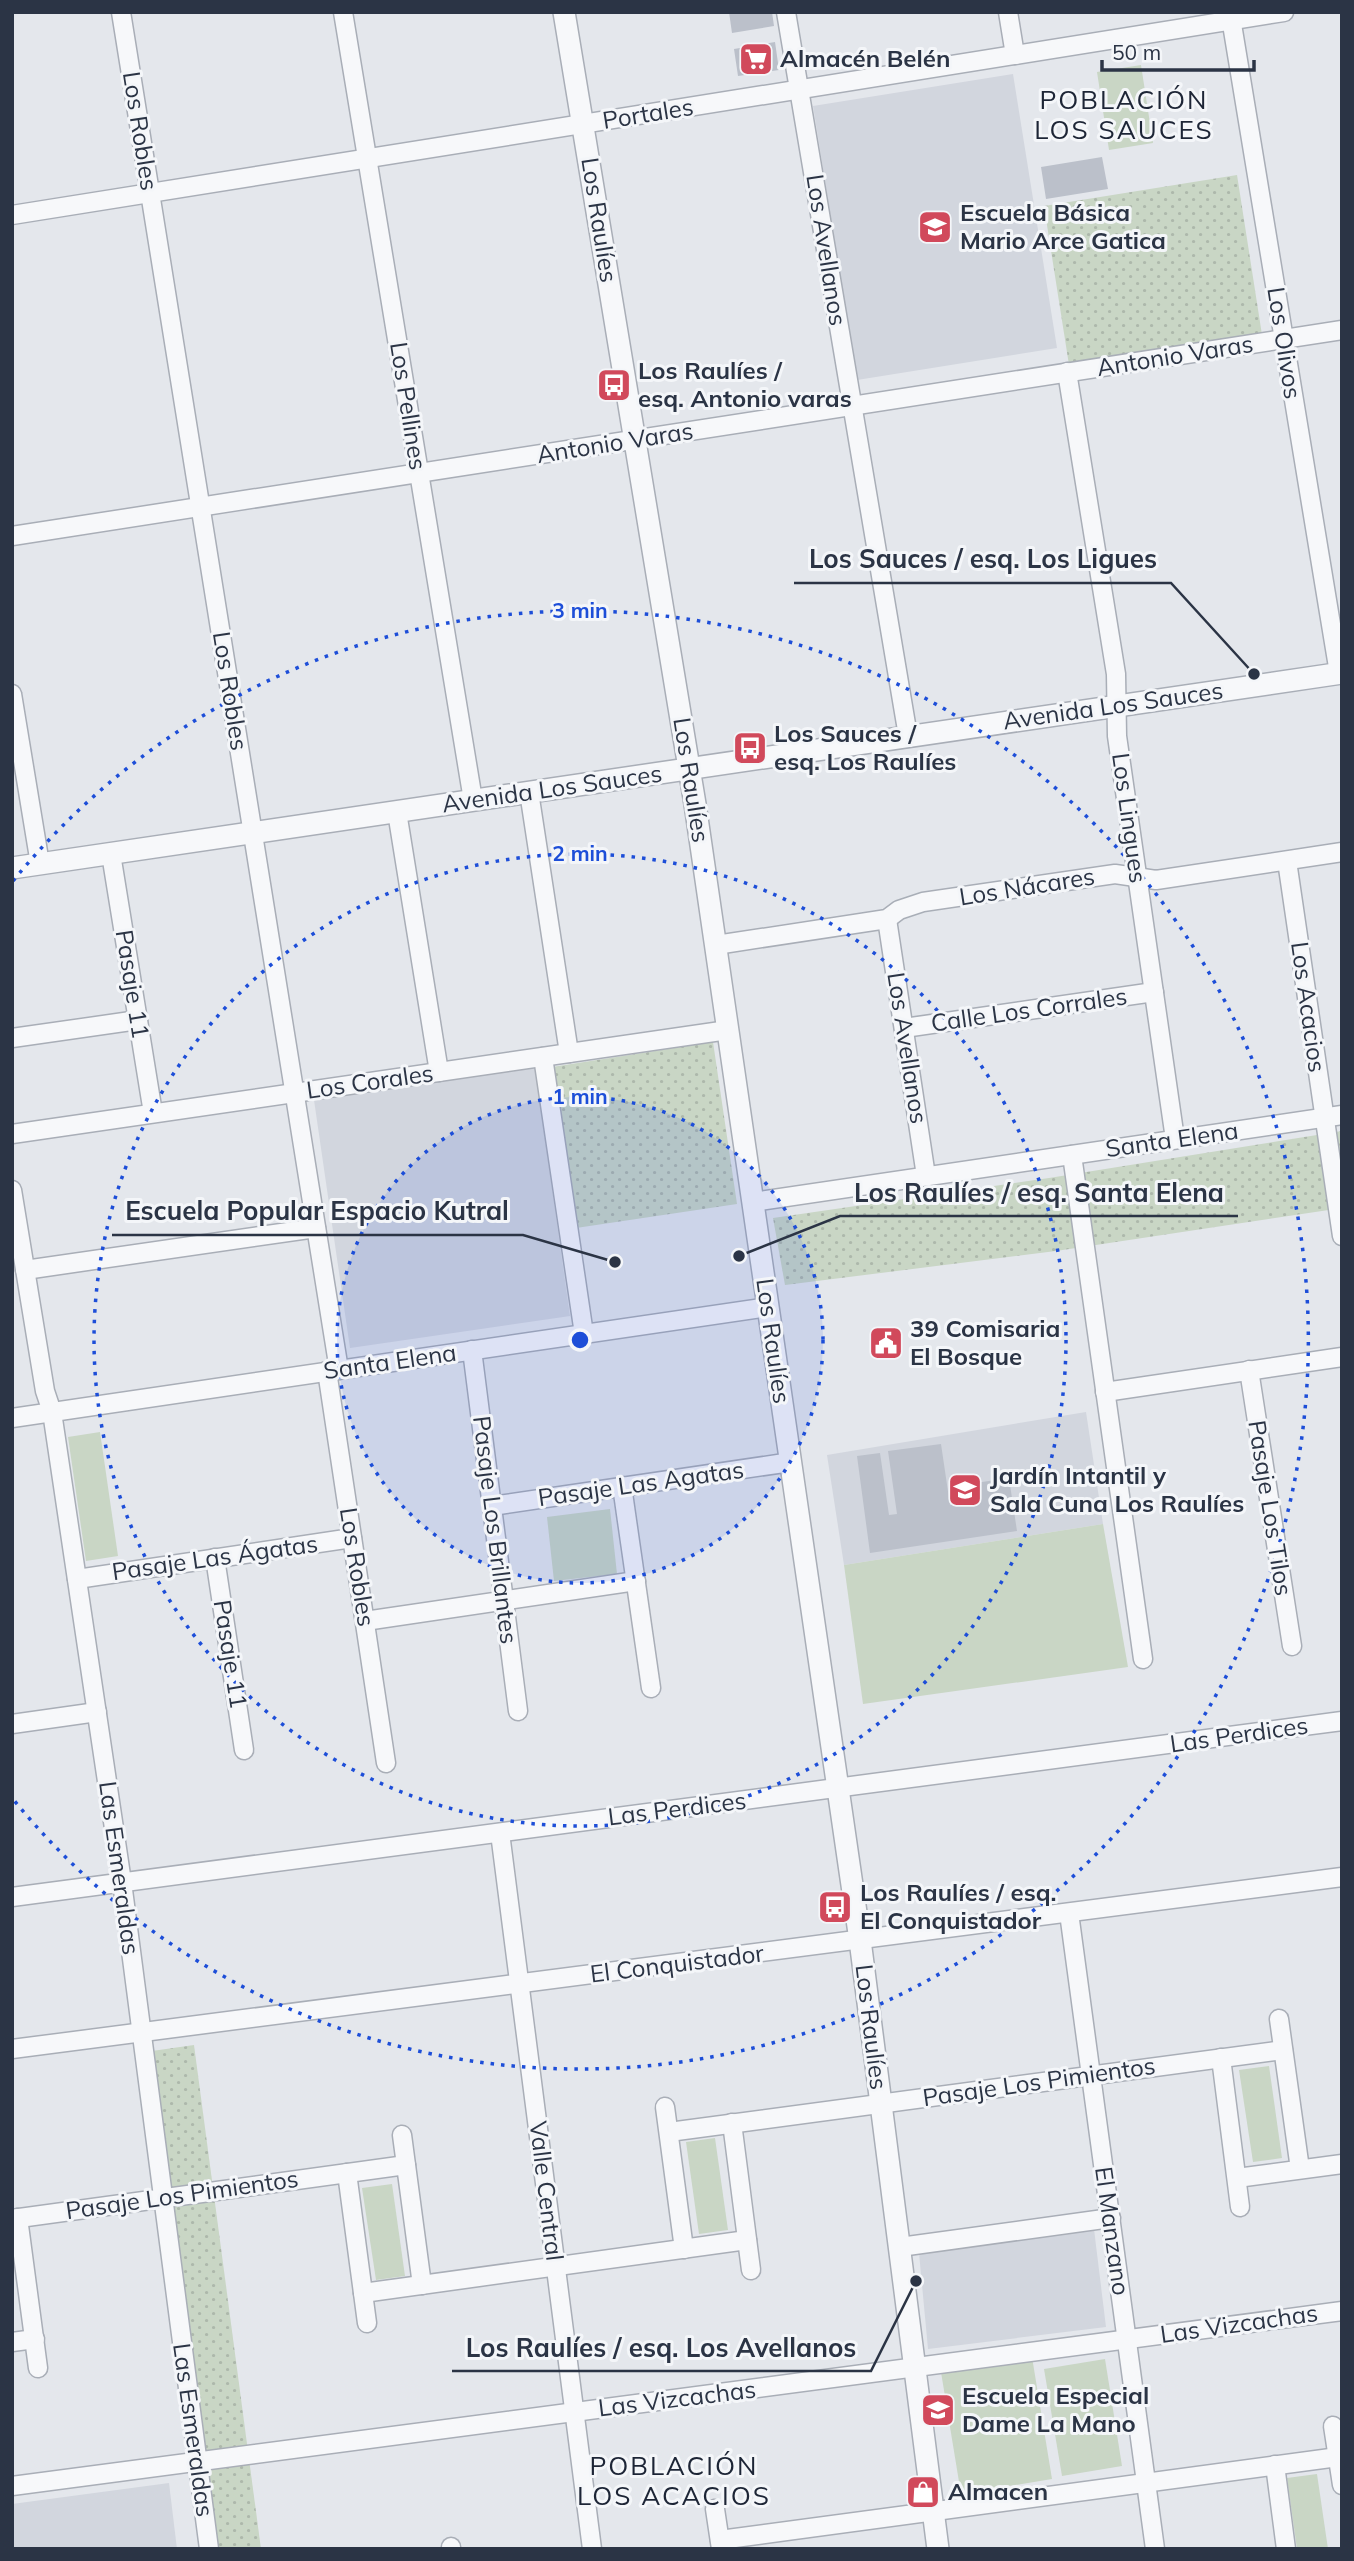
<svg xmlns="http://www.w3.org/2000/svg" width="1354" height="2561" font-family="Mulish,sans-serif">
	<defs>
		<pattern id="park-dots" width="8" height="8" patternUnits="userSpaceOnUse" patternTransform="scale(1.75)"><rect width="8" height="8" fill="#c9d6c5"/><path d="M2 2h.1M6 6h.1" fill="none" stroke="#adb8ab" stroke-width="1.8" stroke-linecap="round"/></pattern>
	</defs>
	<rect width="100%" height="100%" fill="#e4e7ec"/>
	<g fill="#d2d6de">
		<polygon points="1013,74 1057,348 857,380 813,106"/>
		<polygon points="535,1068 570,1316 350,1348 314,1100"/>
		<polygon points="1086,1412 1103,1524 844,1565 827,1455"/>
		<polygon points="1094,2229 1106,2327 928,2349 919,2253"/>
		<polygon points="169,2483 177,2549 12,2549 12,2504"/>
	</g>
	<g fill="#c9d6c5">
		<polygon points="1141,65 1153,143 1109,150 1097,72"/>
		<polygon points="100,1432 118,1556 86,1561 68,1437"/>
		<polygon points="610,1509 617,1574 554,1581 547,1517"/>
		<polygon points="1103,1524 1128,1667 863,1704 844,1565"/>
		<polygon points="1269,2066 1282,2158 1253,2162 1239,2070"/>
		<polygon points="715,2138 728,2230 699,2234 686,2142"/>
		<polygon points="392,2184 405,2276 376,2280 362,2188"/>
		<polygon points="1032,2357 1052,2479 961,2494 941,2372"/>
		<polygon points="1105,2359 1122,2466 1062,2476 1044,2369"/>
		<polygon points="1317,2474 1328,2549 1297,2549 1287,2478"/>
	</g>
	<g fill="url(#park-dots)">
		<polygon points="1237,175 1262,335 1069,365 1044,206"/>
		<polygon points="713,1042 737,1204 576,1228 552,1067"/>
		<polygon points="1342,1131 1342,1208 1056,1251 785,1285 773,1218 1049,1178"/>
		<polygon points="194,2045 261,2549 218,2549 152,2051"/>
	</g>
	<g fill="#bbc0ca">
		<polygon points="729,12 772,12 774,26 732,33"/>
		<polygon points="775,42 779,70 738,76 734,49"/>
		<polygon points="1102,157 1108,189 1046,199 1041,167"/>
		<polygon points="941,1444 950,1505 957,1504 955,1486 1009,1478 1017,1531 870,1553 857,1456 880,1453 889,1515 897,1514 888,1451"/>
	</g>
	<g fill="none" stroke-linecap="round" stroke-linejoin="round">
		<g stroke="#a9aeb7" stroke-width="21">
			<g id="minor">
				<polyline points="121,12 339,1370"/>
				<polyline points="343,12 473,800"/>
				<polyline points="786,12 908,736"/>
				<polyline points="1008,12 1015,55"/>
				<polyline points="1230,12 1339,673"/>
				<polyline points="12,215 1284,12"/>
				<polyline points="1067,372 1116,674 1117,736 1175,1139"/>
				<polyline points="12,536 1342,330"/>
				<polyline points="12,694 40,864"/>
				<polyline points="529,792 569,1053"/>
				<polyline points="397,812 439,1072"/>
				<polyline points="111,854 153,1113"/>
				<polyline points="1287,861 1342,1236"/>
				<polyline points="887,919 926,1176"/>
				<polyline points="716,945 887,919 899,910 923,902 1115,874 1156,880 1342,852"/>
				<polyline points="904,1028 1154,992"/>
				<polyline points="12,1038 138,1020"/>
				<polyline points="543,1057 584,1334"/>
				<polyline points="12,1134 728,1030"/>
				<polyline points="1072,1155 1143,1659"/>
				<polyline points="12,1190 45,1391 52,1412 122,1882 209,2549"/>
				<polyline points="753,1202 1342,1115"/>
				<polyline points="25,1270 316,1228"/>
				<polyline points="472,1350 518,1711"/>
				<polyline points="1249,1370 1292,1646"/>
				<polyline points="327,1371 386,1763"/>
				<polyline points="1105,1392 1342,1357"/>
				<polyline points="12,1418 768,1307"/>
				<polyline points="622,1486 651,1688"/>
				<polyline points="492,1506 791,1462"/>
				<polyline points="215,1558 244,1750"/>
				<polyline points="77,1579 352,1538"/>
				<polyline points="365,1621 636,1581"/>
				<polyline points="12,1724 97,1712"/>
				<polyline points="500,1833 592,2549"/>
				<polyline points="12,1897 1342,1721"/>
				<polyline points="1069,1913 1155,2549"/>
				<polyline points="1279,2019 1300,2169"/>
				<polyline points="12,2049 1342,1877"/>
				<polyline points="1221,2058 1240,2207"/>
				<polyline points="665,2107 684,2249"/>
				<polyline points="732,2123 751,2270"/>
				<polyline points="669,2132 1283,2050"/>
				<polyline points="402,2135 422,2285"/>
				<polyline points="347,2173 367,2323"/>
				<polyline points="1237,2178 1342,2164"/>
				<polyline points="18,2218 38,2368"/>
				<polyline points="12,2219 406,2165"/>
				<polyline points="900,2247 1111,2218"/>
				<polyline points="363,2293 747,2240"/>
				<polyline points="12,2342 35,2339"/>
				<polyline points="1333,2426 1342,2485"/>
				<polyline points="1275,2465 1286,2549"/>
				<polyline points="12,2486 1342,2311"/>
				<polyline points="715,2509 721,2549"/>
				<polyline points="720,2540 1338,2457"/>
				<polyline points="451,2547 451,2549"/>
			</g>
		</g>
		<g stroke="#a9aeb7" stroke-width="24">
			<g id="tertiary">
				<polyline points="564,12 695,804 860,1940 938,2549"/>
				<polyline points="12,868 1342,673"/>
			</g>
		</g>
		<use href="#minor" stroke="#f7f8fa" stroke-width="18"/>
		<use href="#tertiary" stroke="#f7f8fa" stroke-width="21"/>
	</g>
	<circle cx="580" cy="1340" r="243" fill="#1d4ed8" fill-opacity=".12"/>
	<g fill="none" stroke="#1d4ed8" stroke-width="3.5" stroke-dasharray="3.5 7">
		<circle cx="580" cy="1340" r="243"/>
		<circle cx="580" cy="1340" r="486"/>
		<path d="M13 881A729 729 0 1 1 13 1799"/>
	</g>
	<defs>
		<g id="supermarket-square" transform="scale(1.75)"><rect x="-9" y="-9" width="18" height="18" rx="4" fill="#d1495b" stroke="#f4f6f9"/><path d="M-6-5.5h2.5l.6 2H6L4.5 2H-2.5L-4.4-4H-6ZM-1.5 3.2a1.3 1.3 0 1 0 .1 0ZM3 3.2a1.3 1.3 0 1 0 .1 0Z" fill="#fff"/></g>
		<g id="school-square" transform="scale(1.75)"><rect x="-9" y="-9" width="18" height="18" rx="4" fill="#d1495b" stroke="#f4f6f9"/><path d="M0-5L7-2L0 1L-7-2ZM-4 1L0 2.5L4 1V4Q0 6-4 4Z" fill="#fff"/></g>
		<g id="bus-square" transform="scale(1.75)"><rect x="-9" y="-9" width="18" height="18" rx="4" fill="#d1495b" stroke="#f4f6f9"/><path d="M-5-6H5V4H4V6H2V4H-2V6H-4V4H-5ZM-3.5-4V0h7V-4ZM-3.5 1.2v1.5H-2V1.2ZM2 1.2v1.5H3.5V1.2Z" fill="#fff"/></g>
		<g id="civic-square" transform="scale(1.75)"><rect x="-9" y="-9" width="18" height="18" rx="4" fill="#d1495b" stroke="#f4f6f9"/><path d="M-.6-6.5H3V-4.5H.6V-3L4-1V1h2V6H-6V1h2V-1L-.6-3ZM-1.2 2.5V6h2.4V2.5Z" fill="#fff"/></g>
		<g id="shop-square" transform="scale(1.75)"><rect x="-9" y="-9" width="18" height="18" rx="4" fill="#d1495b" stroke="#f4f6f9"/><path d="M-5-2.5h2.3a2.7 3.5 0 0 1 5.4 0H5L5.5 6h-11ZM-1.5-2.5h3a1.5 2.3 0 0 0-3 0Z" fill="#fff"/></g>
	</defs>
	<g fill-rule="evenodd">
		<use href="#supermarket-square" x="756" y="59"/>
		<use href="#school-square" x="935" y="227"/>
		<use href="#bus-square" x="614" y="385"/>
		<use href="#bus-square" x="750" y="748"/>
		<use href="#civic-square" x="886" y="1343"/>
		<use href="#school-square" x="965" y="1490"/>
		<use href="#bus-square" x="835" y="1907"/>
		<use href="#school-square" x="938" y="2410"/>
		<use href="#shop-square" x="923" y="2492"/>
	</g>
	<g text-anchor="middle" stroke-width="6" stroke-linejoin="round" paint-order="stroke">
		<g font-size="24" font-weight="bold" fill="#2b3445" stroke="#f4f6f9" text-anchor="start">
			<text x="780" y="67">Almacén Belén</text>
			<text x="960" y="221">Escuela Básica<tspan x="960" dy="28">Mario Arce Gatica</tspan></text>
			<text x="638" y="379">Los Raulíes /<tspan x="638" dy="28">esq. Antonio varas</tspan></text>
			<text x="774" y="742">Los Sauces /<tspan x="774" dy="28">esq. Los Raulíes</tspan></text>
			<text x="910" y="1337">39 Comisaria<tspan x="910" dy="28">El Bosque</tspan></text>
			<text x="990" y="1484">Jardín Intantil y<tspan x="990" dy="28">Sala Cuna Los Raulíes</tspan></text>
			<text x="860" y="1901">Los Raulíes / esq.<tspan x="860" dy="28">El Conquistador</tspan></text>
			<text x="962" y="2404">Escuela Especial<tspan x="962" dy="28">Dame La Mano</tspan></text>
			<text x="948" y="2500">Almacen</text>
		</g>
		<g font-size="24" fill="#2b3445" stroke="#f4f6f9">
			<text transform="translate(648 114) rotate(-9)" y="8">Portales</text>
			<text transform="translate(140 131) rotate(81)" y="8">Los Robles</text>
			<text transform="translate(599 220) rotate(81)" y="8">Los Raulíes</text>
			<text transform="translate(826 250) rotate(81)" y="8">Los Avellanos</text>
			<text transform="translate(1284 343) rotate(81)" y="8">Los Olivos</text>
			<text transform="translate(1175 356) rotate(-9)" y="8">Antonio Varas</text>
			<text transform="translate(408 406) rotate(81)" y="8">Los Pellines</text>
			<text transform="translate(615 443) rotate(-9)" y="8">Antonio Varas</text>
			<text transform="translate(230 691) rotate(81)" y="8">Los Robles</text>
			<text transform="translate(1113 706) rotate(-8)" y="8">Avenida Los Sauces</text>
			<text transform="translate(691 780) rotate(81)" y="8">Los Raulíes</text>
			<text transform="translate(552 789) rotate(-8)" y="8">Avenida Los Sauces</text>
			<text transform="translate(1129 818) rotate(82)" y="8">Los Lingues</text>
			<text transform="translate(1027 887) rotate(-9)" y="8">Los Nácares</text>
			<text transform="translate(132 984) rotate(81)" y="8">Pasaje 11</text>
			<text transform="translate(1308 1007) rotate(82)" y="8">Los Acacios</text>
			<text transform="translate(1029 1010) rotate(-8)" y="8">Calle Los Corrales</text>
			<text transform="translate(907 1048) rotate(81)" y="8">Los Avellanos</text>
			<text transform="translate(370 1082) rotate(-8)" y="8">Los Corales</text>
			<text transform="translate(1172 1140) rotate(-8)" y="8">Santa Elena</text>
			<text transform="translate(773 1341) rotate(82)" y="8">Los Raulíes</text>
			<text transform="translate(390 1362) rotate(-8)" y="8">Santa Elena</text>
			<text transform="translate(641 1484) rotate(-8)" y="8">Pasaje Las Agatas</text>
			<text transform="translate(1270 1508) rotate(81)" y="8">Pasaje Los Tilos</text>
			<text transform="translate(495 1530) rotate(83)" y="8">Pasaje Los Brillantes</text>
			<text transform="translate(215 1558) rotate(-8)" y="8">Pasaje Las Ágatas</text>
			<text transform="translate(357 1567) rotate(81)" y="8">Los Robles</text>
			<text transform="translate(230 1654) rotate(81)" y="8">Pasaje 11</text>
			<text transform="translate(1239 1735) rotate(-8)" y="8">Las Perdices</text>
			<text transform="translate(677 1809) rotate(-7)" y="8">Las Perdices</text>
			<text transform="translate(119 1868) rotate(82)" y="8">Las Esmeraldas</text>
			<text transform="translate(677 1964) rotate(-7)" y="8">El Conquistador</text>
			<text transform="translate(871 2027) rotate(83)" y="8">Los Raulíes</text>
			<text transform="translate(1039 2082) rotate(-8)" y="8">Pasaje Los Pimientos</text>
			<text transform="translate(546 2191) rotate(83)" y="8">Valle Central</text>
			<text transform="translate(182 2195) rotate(-8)" y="8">Pasaje Los Pimientos</text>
			<text transform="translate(1112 2231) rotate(82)" y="8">El Manzano</text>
			<text transform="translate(1239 2324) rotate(-8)" y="8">Las Vizcachas</text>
			<text transform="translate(677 2399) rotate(-7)" y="8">Las Vizcachas</text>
			<text transform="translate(193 2430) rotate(82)" y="8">Las Esmeraldas</text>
		</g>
		<g font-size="26" letter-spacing="2" fill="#1d2536" stroke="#f4f6f9">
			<text x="1124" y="109">POBLACIÓN<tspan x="1124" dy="30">LOS SAUCES</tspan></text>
			<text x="674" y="2475">POBLACIÓN<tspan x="674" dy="30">LOS ACACIOS</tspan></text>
		</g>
	</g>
	<circle cx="580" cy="1340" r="10" fill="#1d4ed8" stroke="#f4f6f9" stroke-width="3.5"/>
	<g font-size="21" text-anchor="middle" font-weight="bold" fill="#1d4ed8" stroke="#f4f6f9" stroke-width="6" stroke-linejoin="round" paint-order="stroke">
		<text x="580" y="618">3 min</text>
		<text x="580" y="861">2 min</text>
		<text x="580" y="1104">1 min</text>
	</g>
	<path fill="none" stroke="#2b3445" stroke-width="2.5" d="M1254 674L1171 583H794M739 1256L840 1216H1238M615 1262L523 1235H112M916 2281L871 2371H452"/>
	<g fill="#2b3445" stroke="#f4f6f9" stroke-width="2.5">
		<circle cx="1254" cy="674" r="7"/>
		<circle cx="739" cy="1256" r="7"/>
		<circle cx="615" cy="1262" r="7"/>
		<circle cx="916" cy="2281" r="7"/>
	</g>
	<g font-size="26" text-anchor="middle" font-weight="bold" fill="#2b3445" stroke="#f4f6f9" stroke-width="6" stroke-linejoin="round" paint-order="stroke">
		<text x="983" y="568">Los Sauces / esq. Los Ligues</text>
		<text x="1039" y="1202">Los Raulíes / esq. Santa Elena</text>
		<text x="317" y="1220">Escuela Popular Espacio Kutral</text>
		<text x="661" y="2357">Los Raulíes / esq. Los Avellanos</text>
	</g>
	<rect width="1354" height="2561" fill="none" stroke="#2b3445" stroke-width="28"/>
	<path d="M1102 60v10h152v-10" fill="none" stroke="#2b3445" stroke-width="3.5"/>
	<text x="1112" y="60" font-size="21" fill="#2b3445" stroke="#f4f6f9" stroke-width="5" paint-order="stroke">50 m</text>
</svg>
